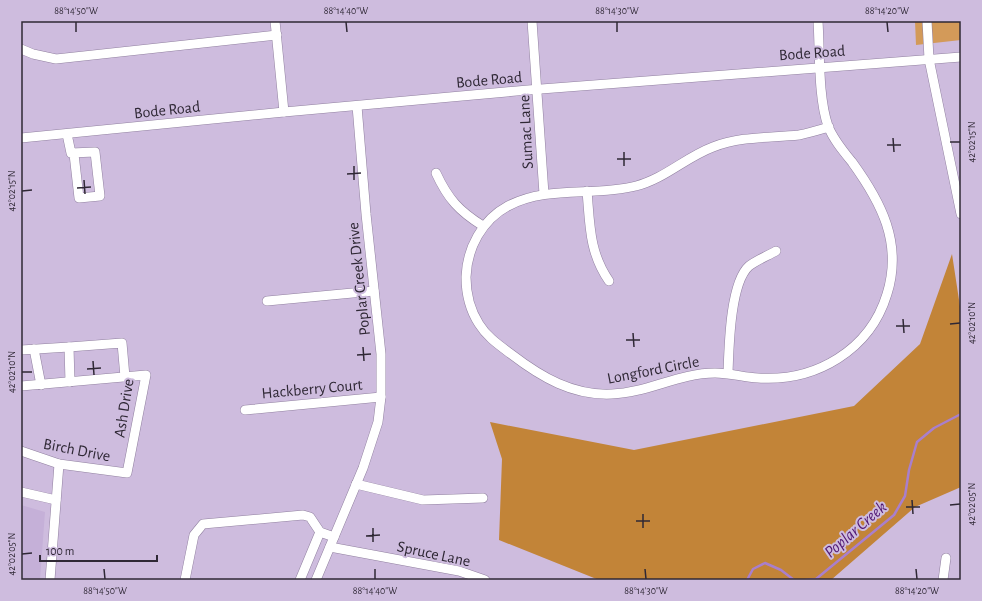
<svg xmlns="http://www.w3.org/2000/svg" width="982" height="601" font-family="'Alegreya Sans',sans-serif">
	<rect width="100%" height="100%" fill="#cebcde"/>
	<polygon fill="#c5b0d8" points="21,505 45,512 40,580 21,580"/>
	<polygon fill="#d39a59" points="915,21 961,21 961,40 916,45"/>
	<polygon fill="#c28438" points="952,254 961,313 961,487 915,507 831,580 599,580 499,540 502,459 490,422 634,450 854,406 920,344"/>
	<g fill="none" stroke-linecap="round" stroke-linejoin="round">
		<g stroke="#a97fcc" stroke-width="2.5">
			<polyline points="747,580 753,569 765,563 781,570 794,580"/>
			<polyline points="806,580 816,579 894,515 905,496 909,470 917,442 934,428 961,414"/>
		</g>
		<g stroke="#9180a0" stroke-width="10">
			<g id="minor">
				<polyline points="275,21 284,112"/>
				<polyline points="532,21 544,194"/>
				<path d="M818,21C820,52 818,97 828,126C833,139 843,151 852,162C881,202 903,243 887,294C870,350 816,382 758,378C743,377 730,373 715,373C679,373 647,393 612,394C573,396 541,377 511,354C499,345 487,337 479,324C470,310 466,294 466,277C467,248 482,220 508,206C547,185 594,197 636,186C664,179 686,157 713,147C741,136 770,138 799,135C809,133 819,130 829,127"/>
				<polyline points="927,21 929,59 961,214"/>
				<polyline points="21,49 33,54 56,59 277,35"/>
				<polyline points="67,134 71,153 95,152 100,196 79,198 74,154"/>
				<polyline points="21,138 284,112 528,90 961,57"/>
				<path d="M436,173C448,199 459,211 483,226"/>
				<path d="M587,191C590,225 589,252 609,281"/>
				<polyline points="267,301 374,291"/>
				<polyline points="34,349 41,385"/>
				<polyline points="21,350 69,347"/>
				<path d="M728,373C729,347 730,283 749,266C757,260 767,256 776,251"/>
				<polyline points="70,382 69,347 122,343 125,377"/>
				<polyline points="21,386 146,375 127,473 59,464 21,451"/>
				<polyline points="245,410 381,397"/>
				<polyline points="356,484 423,500 483,498"/>
				<polyline points="21,492 56,500"/>
				<polyline points="330,547 459,571 485,580"/>
				<polyline points="50,580 59,464"/>
				<polyline points="185,580 194,535 203,524 303,515 310,517 320,532 334,537"/>
				<polyline points="300,580 320,532"/>
				<polyline points="316,580 363,468 378,422 381,397 381,354 366,214 357,106"/>
				<polyline points="943,580 946,558"/>
			</g>
		</g>
		<use href="#minor" stroke="#fff" stroke-width="9"/>
	</g>
	<path fill="none" stroke="#2f2835" stroke-width="1.5" d="M76,22V32M346,22L347,32M617,22V32M887,22L888,32M893,138L894,152M950,142H960M887,145H901M624,152V166M617,159H631M354,166V180M347,174L361,173M84,180L85,194M77,188L91,187M22,191L32,190M903,319L904,333M950,324L960,323M896,326H910M633,333L634,347M626,340H640M363,347L364,361M357,355L371,354M93,361L94,375M87,369L101,368M22,372H32M912,500L913,514M950,505L960,504M906,507H920M643,514V528M636,521H650M373,528V542M366,536L380,535M22,554L32,553M104,569L105,579M375,569V579M645,569L646,579M916,569L917,579"/>
	<g text-anchor="middle" stroke-width="4" stroke-linejoin="round" paint-order="stroke">
		<g font-size="16" fill="#2f2835" stroke="#cebcde">
			<text transform="translate(812 52) rotate(-4)" y="6">Bode Road</text>
			<text transform="translate(489 79) rotate(-5)" y="6">Bode Road</text>
			<text transform="translate(167 109) rotate(-6)" y="6">Bode Road</text>
			<text transform="translate(525 132) rotate(-93)" y="6">Sumac Lane</text>
			<text transform="translate(358 279) rotate(-96)" y="6">Poplar Creek Drive</text>
			<text transform="translate(653 369) rotate(-11)" y="6">Longford Circle</text>
			<text transform="translate(312 388) rotate(-5)" y="6">Hackberry Court</text>
			<text transform="translate(123 408) rotate(-81)" y="6">Ash Drive</text>
			<text transform="translate(77 449) rotate(11)" y="6">Birch Drive</text>
			<text transform="translate(434 553) rotate(12)" y="6">Spruce Lane</text>
		</g>
		<g font-size="17" font-style="italic" fill="#501773" stroke="#cebcde">
			<text transform="translate(855 529) rotate(-41)" y="6">Poplar Creek</text>
		</g>
	</g>
	<rect width="982" height="601" fill="none" stroke="#cebcde" stroke-width="44"/>
	<path d="M40 555v6h117v-6" fill="none" stroke="#2f2835" stroke-width="2"/>
	<text x="46" y="555" font-size="12" fill="#2f2835" stroke="#cebcde" stroke-width="3" paint-order="stroke">100 m</text>
	<rect x="22" y="22" width="938" height="557" fill="none" stroke="#2f2835" stroke-width="1.5"/>
	<g font-size="10" text-anchor="middle" fill="#2f2835">
		<text x="76" y="14">88°14'50"W</text>
		<text x="346" y="14">88°14'40"W</text>
		<text x="617" y="14">88°14'30"W</text>
		<text x="887" y="14">88°14'20"W</text>
		<text transform="translate(971 142) rotate(-90)" y="4">42°02'15"N</text>
		<text transform="translate(11 191) rotate(-90)" y="4">42°02'15"N</text>
		<text transform="translate(971 323) rotate(-90)" y="4">42°02'10"N</text>
		<text transform="translate(11 372) rotate(-90)" y="4">42°02'10"N</text>
		<text transform="translate(971 504) rotate(-90)" y="4">42°02'05"N</text>
		<text transform="translate(11 554) rotate(-90)" y="4">42°02'05"N</text>
		<text x="105" y="594">88°14'50"W</text>
		<text x="375" y="594">88°14'40"W</text>
		<text x="646" y="594">88°14'30"W</text>
		<text x="917" y="594">88°14'20"W</text>
	</g>
</svg>
